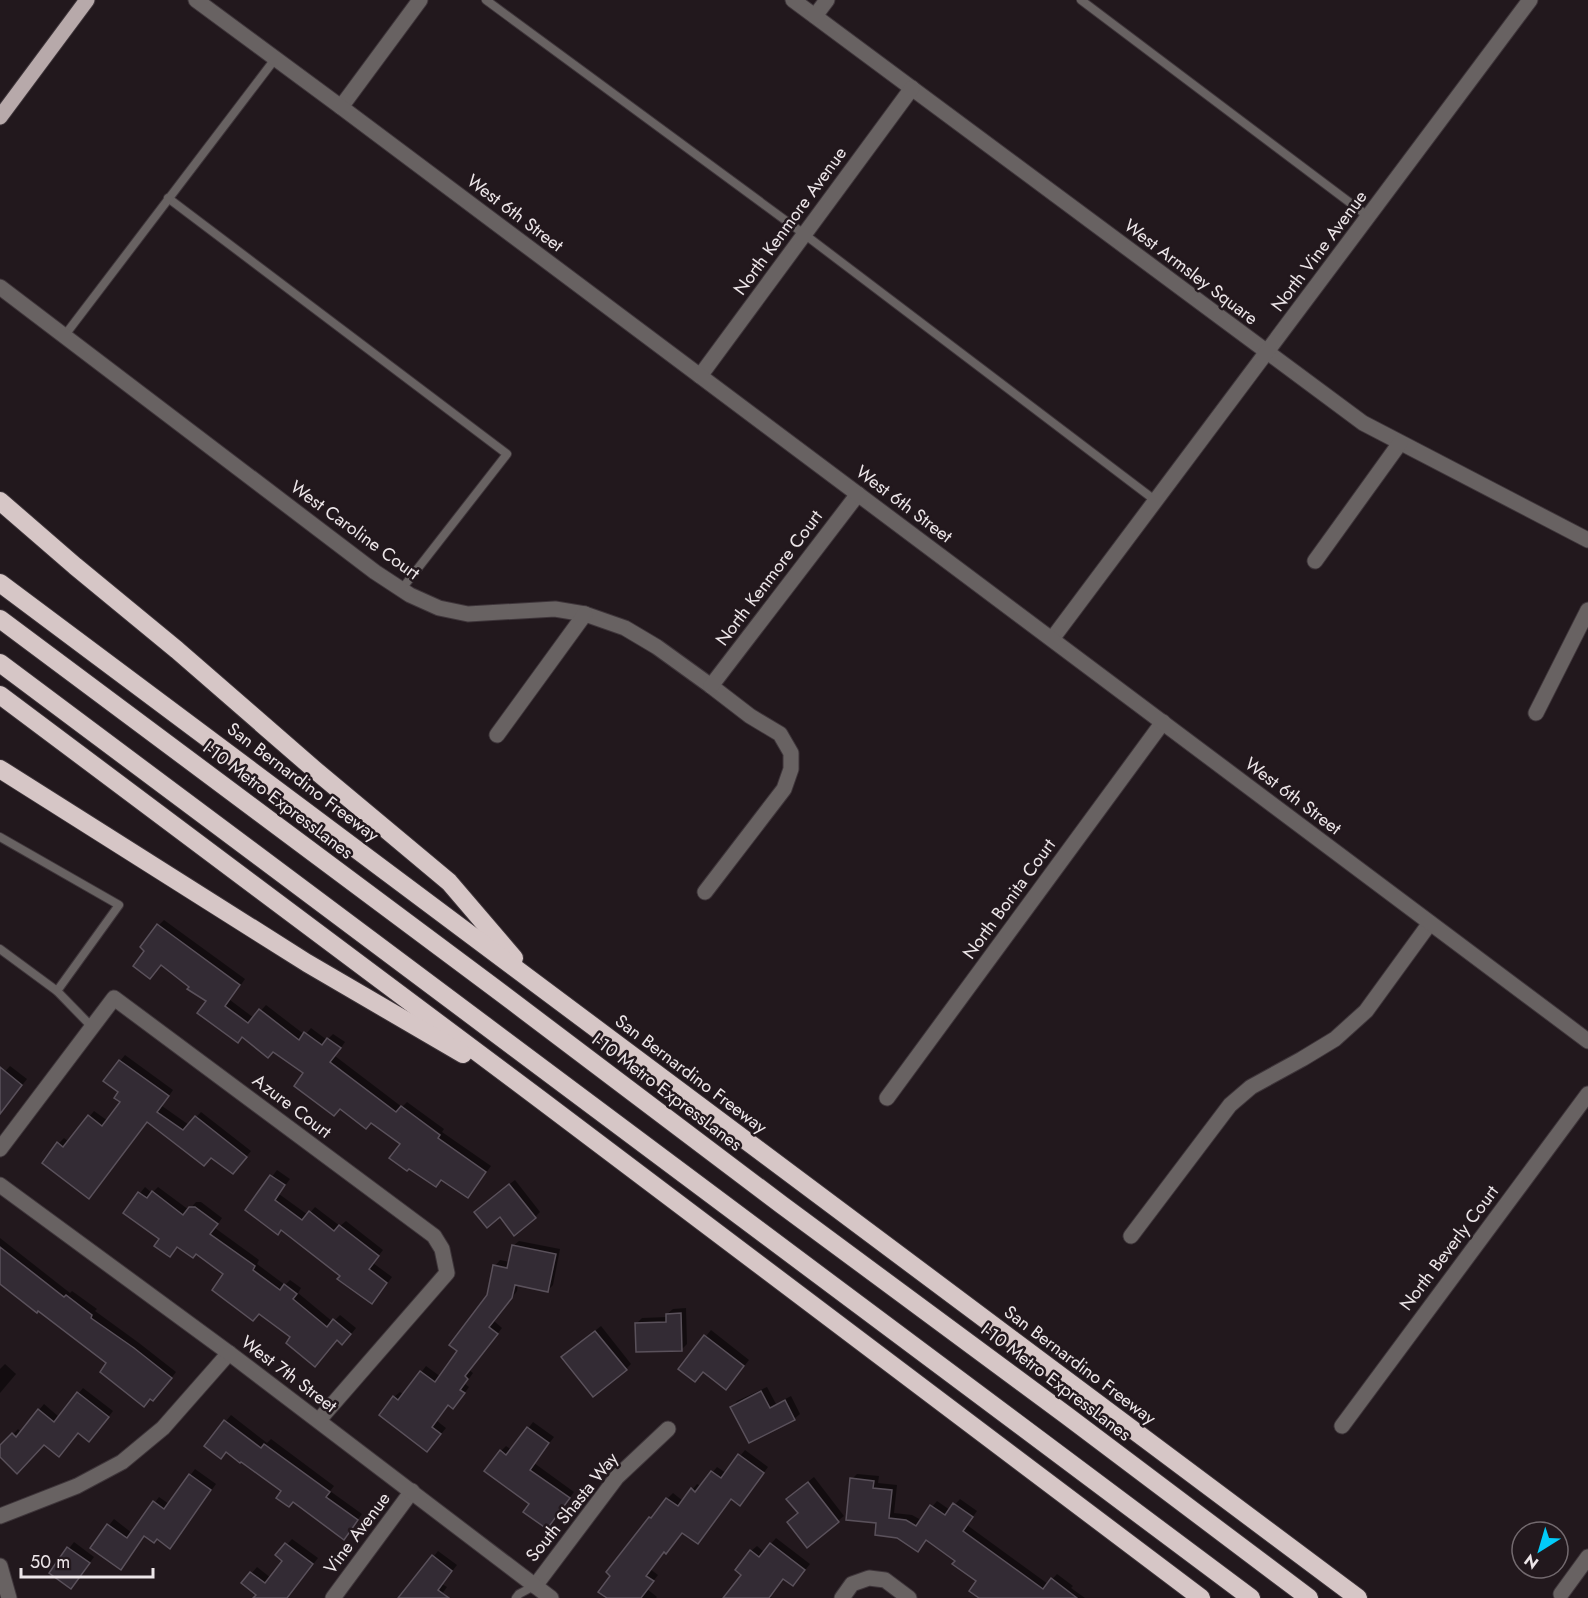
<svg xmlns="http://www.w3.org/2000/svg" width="1588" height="1598" font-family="Jost,sans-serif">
	<rect width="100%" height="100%" fill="#22181d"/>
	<g fill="#0007">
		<polygon points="164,920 245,979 230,1000 254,1018 266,1005 305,1035 311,1028 327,1040 333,1034 345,1042 335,1056 402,1107 407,1102 444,1129 442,1132 491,1166 473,1191 468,1196 372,1122 340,1108 305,1073 208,1001 147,950 159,925"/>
		<polygon points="125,1055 173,1090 162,1106 189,1125 201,1112 251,1151 238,1167 211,1156 148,1121 94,1191 59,1143 64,1138 69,1142 94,1111 108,1121 122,1102 120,1061"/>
		<polygon points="10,1066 27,1079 0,1113 0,1077"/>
		<polygon points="277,1170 290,1179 279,1194 308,1215 315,1207 340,1226 346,1221 383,1250 373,1263 392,1277 377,1297 342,1275 282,1229 247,1210"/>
		<polygon points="515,1180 540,1212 535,1217 500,1215 481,1206"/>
		<polygon points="145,1187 152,1193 158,1187 189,1210 196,1202 201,1202 222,1218 215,1228 259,1260 257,1264 285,1285 290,1280 301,1288 298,1293 333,1322 340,1315 356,1328 348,1338 338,1339 225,1274 196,1253 178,1246 170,1256 161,1239 125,1212"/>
		<polygon points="0,1238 70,1293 72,1291 97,1309 95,1311 139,1343 176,1372 159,1394 108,1362 0,1283"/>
		<polygon points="519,1241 560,1249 553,1285 548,1290 518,1284 517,1291 494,1321 502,1328 469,1370 473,1373 465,1384 469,1387 458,1402 449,1404 437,1421 446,1428 432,1445 394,1397 400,1392 404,1395 426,1366 441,1377 459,1351 489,1296 495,1266 500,1260 510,1262 513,1246"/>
		<polygon points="686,1308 687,1344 682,1349 636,1324 642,1318 667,1317 667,1314 673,1309"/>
		<polygon points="601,1326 631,1364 626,1369 569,1352"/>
		<polygon points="711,1330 749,1360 731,1383 703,1371 680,1369"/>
		<polygon points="5,1364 16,1374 0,1393 0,1369"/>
		<polygon points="767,1387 776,1404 791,1396 800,1414 794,1419 732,1407 737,1401"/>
		<polygon points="83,1388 113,1411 94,1435 79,1432 0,1455 0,1448 18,1429 21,1432 44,1404 59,1417"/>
		<polygon points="231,1415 267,1443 271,1439 334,1486 330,1491 362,1514 344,1538 283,1491 226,1451 206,1445"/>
		<polygon points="533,1422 554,1437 534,1463 574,1492 547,1528 531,1504 501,1451 506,1446 512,1450"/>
		<polygon points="745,1450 768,1467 740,1504 732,1498 698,1542 683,1531 665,1551 650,1569 658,1575 647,1589 657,1597 656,1598 609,1598 612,1575 608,1572 650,1518 656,1512 657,1513 667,1499 673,1493 683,1501 697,1484 701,1486 717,1467 726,1473"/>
		<polygon points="195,1469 216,1484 175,1541 145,1535 126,1562 92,1547 114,1519 132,1533 159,1497 169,1504"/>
		<polygon points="857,1474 879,1476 878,1483 897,1485 894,1513 912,1515 921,1520 937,1501 950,1510 960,1499 977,1511 967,1525 1048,1584 1057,1574 1073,1586 1071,1588 1085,1598 981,1598 978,1581 957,1560 927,1539 918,1550 877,1521 852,1479"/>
		<polygon points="814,1477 844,1516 807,1545 794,1493"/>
		<polygon points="776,1538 810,1564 798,1579 784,1577 770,1596 772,1598 725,1598 743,1575 751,1551 757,1546 764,1552"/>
		<polygon points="292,1539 318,1558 287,1598 256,1598 258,1595 243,1583 257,1567 271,1578 284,1560 278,1555"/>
		<polygon points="74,1542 94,1557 76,1581 51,1572"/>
		<polygon points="438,1551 457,1565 442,1584 447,1587 439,1598 401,1598"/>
	</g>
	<g fill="#332b34" stroke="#5a515b" stroke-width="1.5">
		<polygon points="157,924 240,985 225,1006 248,1023 259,1009 299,1040 304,1032 322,1045 327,1038 341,1048 330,1062 396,1112 401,1106 440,1135 438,1138 486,1172 468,1198 441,1180 436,1187 409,1169 407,1171 389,1158 400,1144 371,1123 366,1129 340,1109 334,1116 294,1086 303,1073 273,1052 268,1058 242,1037 238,1043 197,1013 206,1001 187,989 189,987 161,965 150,979 133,966 144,951 140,947"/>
		<polygon points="119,1060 169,1096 157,1112 183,1130 195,1116 247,1157 233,1174 211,1158 204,1166 147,1122 89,1199 42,1163 57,1142 63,1147 88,1115 102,1126 120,1102 114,1098 118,1092 103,1081"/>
		<polygon points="0,1067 22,1085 0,1114"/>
		<polygon points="270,1175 285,1185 275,1200 302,1220 309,1211 334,1231 339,1225 379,1256 369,1269 387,1283 372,1304 337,1279 340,1276 281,1230 278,1235 245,1210"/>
		<polygon points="509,1184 536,1218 514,1236 500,1217 487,1228 474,1212"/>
		<polygon points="152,1191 183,1215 189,1207 195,1207 218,1224 210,1234 255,1266 253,1270 280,1290 284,1284 297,1294 293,1299 327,1327 333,1319 351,1334 342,1345 337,1340 315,1367 286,1343 290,1337 259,1314 253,1321 212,1290 223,1274 196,1254 193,1258 177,1247 170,1257 154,1246 159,1239 123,1213 138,1192 147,1198"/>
		<polygon points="512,1245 556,1254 548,1292 515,1285 512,1298 489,1327 498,1334 465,1376 468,1379 460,1390 465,1393 453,1409 448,1405 432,1427 441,1434 427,1452 379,1415 393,1396 398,1400 420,1371 435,1382 457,1351 449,1345 487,1295 493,1265 507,1268"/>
		<polygon points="0,1247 64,1297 66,1295 92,1315 91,1318 134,1348 172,1378 153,1401 150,1399 144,1407 100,1372 106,1363 38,1311 37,1313 0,1284"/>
		<polygon points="681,1313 682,1351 636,1352 635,1323 666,1322 666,1314"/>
		<polygon points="595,1331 627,1370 593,1397 561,1357"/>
		<polygon points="704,1335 744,1366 726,1390 703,1372 695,1382 678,1369"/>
		<polygon points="761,1391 770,1408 785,1400 795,1420 749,1443 730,1407"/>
		<polygon points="77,1392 109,1417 89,1442 78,1433 59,1457 44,1445 17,1474 0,1457 0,1445 12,1433 16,1437 38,1409 54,1422"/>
		<polygon points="224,1420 261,1448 264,1444 330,1492 326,1497 358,1520 344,1540 293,1502 289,1507 276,1498 281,1491 241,1462 240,1463 226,1452 221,1459 204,1446"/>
		<polygon points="527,1427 549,1443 530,1470 570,1498 547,1529 523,1512 529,1504 484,1471 500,1450 506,1455"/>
		<polygon points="738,1454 764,1473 740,1506 731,1499 698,1544 682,1533 666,1554 664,1552 646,1576 654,1581 641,1598 607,1598 598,1592 610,1576 606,1572 649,1517 651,1518 666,1498 678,1506 691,1488 695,1492 711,1471 721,1478"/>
		<polygon points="189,1474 211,1490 170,1549 157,1539 154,1543 144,1536 121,1570 90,1548 107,1524 127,1538 153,1501 164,1509"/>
		<polygon points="850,1478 874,1481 873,1488 892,1490 889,1518 906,1520 916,1526 930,1505 945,1515 953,1503 973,1517 963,1531 1043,1589 1051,1578 1077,1598 979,1598 969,1591 976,1581 952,1564 955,1561 926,1540 918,1552 897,1538 875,1535 876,1523 846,1520"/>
		<polygon points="808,1482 839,1522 807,1548 787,1522 798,1513 786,1499"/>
		<polygon points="285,1543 313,1564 287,1598 253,1598 256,1595 241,1583 250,1572 265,1583 282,1561 275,1555"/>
		<polygon points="770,1543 805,1570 793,1586 783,1579 769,1598 723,1598 741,1575 735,1570 750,1550 759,1557"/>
		<polygon points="67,1547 90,1563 71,1589 49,1573"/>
		<polygon points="432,1555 452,1571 438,1590 449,1598 398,1598"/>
	</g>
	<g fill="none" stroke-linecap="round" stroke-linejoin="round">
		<g stroke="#3e353a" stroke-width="10">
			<g id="service">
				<polyline points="486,0 804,234 1156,501"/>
				<polyline points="1081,0 1369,217"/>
				<polyline points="168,198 507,454 401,590"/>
				<polyline points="65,335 275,59"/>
				<polyline points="0,837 119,905 57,991"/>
				<polyline points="0,949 57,991 92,1027"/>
				<polyline points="516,1598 519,1594 534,1586"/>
			</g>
		</g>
		<g stroke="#3e353a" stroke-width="17">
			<g id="minor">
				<polyline points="793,0 1363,423 1588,540"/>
				<polyline points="815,16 827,0"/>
				<polyline points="341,107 420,0"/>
				<polyline points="0,287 375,572 410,595 439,608 468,614 555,609 585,614 625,628 657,647 711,686 750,716 780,734 791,753 791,769 784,789 705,892"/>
				<polyline points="700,376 912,88"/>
				<polyline points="1315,561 1400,443"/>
				<polyline points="1052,639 1530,0"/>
				<polyline points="711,686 858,494"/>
				<polyline points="1536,713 1588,610"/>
				<polyline points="497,735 585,614"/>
				<polyline points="887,1098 1163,722"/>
				<polyline points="0,1149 114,998 434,1236 442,1249 447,1273 319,1420"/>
				<polyline points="1131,1236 1230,1105 1251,1087 1302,1059 1335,1039 1366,1011 1430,923"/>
				<polyline points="1342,1426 1588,1094"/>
				<polyline points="0,1516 77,1486 122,1462 163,1428 229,1353"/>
				<polyline points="0,1566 9,1598"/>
				<polyline points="535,1586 617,1477 668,1429"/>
				<polyline points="1561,1594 1588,1557"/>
				<polyline points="333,1598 412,1491"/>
				<polyline points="842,1598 852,1584 869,1578 885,1580 909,1598"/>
			</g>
		</g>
		<g stroke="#3e353a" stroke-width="17">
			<g id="tertiary">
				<polyline points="196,0 341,107 1588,1041"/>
				<polyline points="0,1185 229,1353 551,1598"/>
			</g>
		</g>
		<g stroke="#3e353a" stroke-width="17">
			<polyline id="primary" points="0,117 87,0"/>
		</g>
		<g stroke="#3e353a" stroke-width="20">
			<g id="motorway">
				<polyline points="0,501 75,566 177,650 315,770 449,882 514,958"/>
				<polyline points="0,583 1358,1598"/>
				<polyline points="0,619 492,986 782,1205 1066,1415 1309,1598"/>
				<polyline points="0,663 1251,1598"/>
				<polyline points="0,695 541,1100 1201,1598"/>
				<polyline points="0,769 307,963 463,1054"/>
			</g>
		</g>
		<use href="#service" stroke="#686262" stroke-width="8"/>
		<use href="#minor" stroke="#686262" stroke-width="15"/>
		<use href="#tertiary" stroke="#686262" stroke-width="15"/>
		<use href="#primary" stroke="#b7a9aa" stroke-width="15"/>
		<use href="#motorway" stroke="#d6c6c6" stroke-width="18"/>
	</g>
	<g text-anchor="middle" stroke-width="5" stroke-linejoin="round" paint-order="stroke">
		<g font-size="18" fill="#ede6e9" stroke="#22181d">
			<text transform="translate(515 213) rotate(37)" y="6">West 6th Street</text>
			<text transform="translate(790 221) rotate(-54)" y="6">North Kenmore Avenue</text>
			<text transform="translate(1319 251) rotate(-53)" y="6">North Vine Avenue</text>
			<text transform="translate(1191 272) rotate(37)" y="6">West Armsley Square</text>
			<text transform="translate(904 504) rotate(37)" y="6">West 6th Street</text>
			<text transform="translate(355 530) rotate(36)" y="6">West Caroline Court</text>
			<text transform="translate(769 578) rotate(-53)" y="6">North Kenmore Court</text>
			<text transform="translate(303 782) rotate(37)" y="6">San Bernardino Freeway</text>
			<text transform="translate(1293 796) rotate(37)" y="6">West 6th Street</text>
			<text transform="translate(278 800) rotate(37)" y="6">I-10 Metro ExpressLanes</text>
			<text transform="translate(1009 899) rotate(-54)" y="6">North Bonita Court</text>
			<text transform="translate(691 1074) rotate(37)" y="6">San Bernardino Freeway</text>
			<text transform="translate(667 1092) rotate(37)" y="6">I-10 Metro ExpressLanes</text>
			<text transform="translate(292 1106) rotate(37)" y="6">Azure Court</text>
			<text transform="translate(1449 1248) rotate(-53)" y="6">North Beverly Court</text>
			<text transform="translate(1080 1365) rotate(37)" y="6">San Bernardino Freeway</text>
			<text transform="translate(289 1374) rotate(37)" y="6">West 7th Street</text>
			<text transform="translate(1056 1382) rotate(37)" y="6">I-10 Metro ExpressLanes</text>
			<text transform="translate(572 1507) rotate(-51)" y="6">South Shasta Way</text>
			<text transform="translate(357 1533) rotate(-53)" y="6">Vine Avenue</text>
		</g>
	</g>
	<g transform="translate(1540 1550) rotate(217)"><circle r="28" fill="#22181d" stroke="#736a6f" stroke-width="1.5"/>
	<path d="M0-4.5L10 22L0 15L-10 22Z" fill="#02cbf9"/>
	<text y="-9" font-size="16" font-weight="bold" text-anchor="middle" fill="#ede6e9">N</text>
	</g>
	<path d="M21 1568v9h132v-9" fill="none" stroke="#ede6e9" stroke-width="3"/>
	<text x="30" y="1568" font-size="18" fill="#ede6e9" stroke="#22181d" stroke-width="4.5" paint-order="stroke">50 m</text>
</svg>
